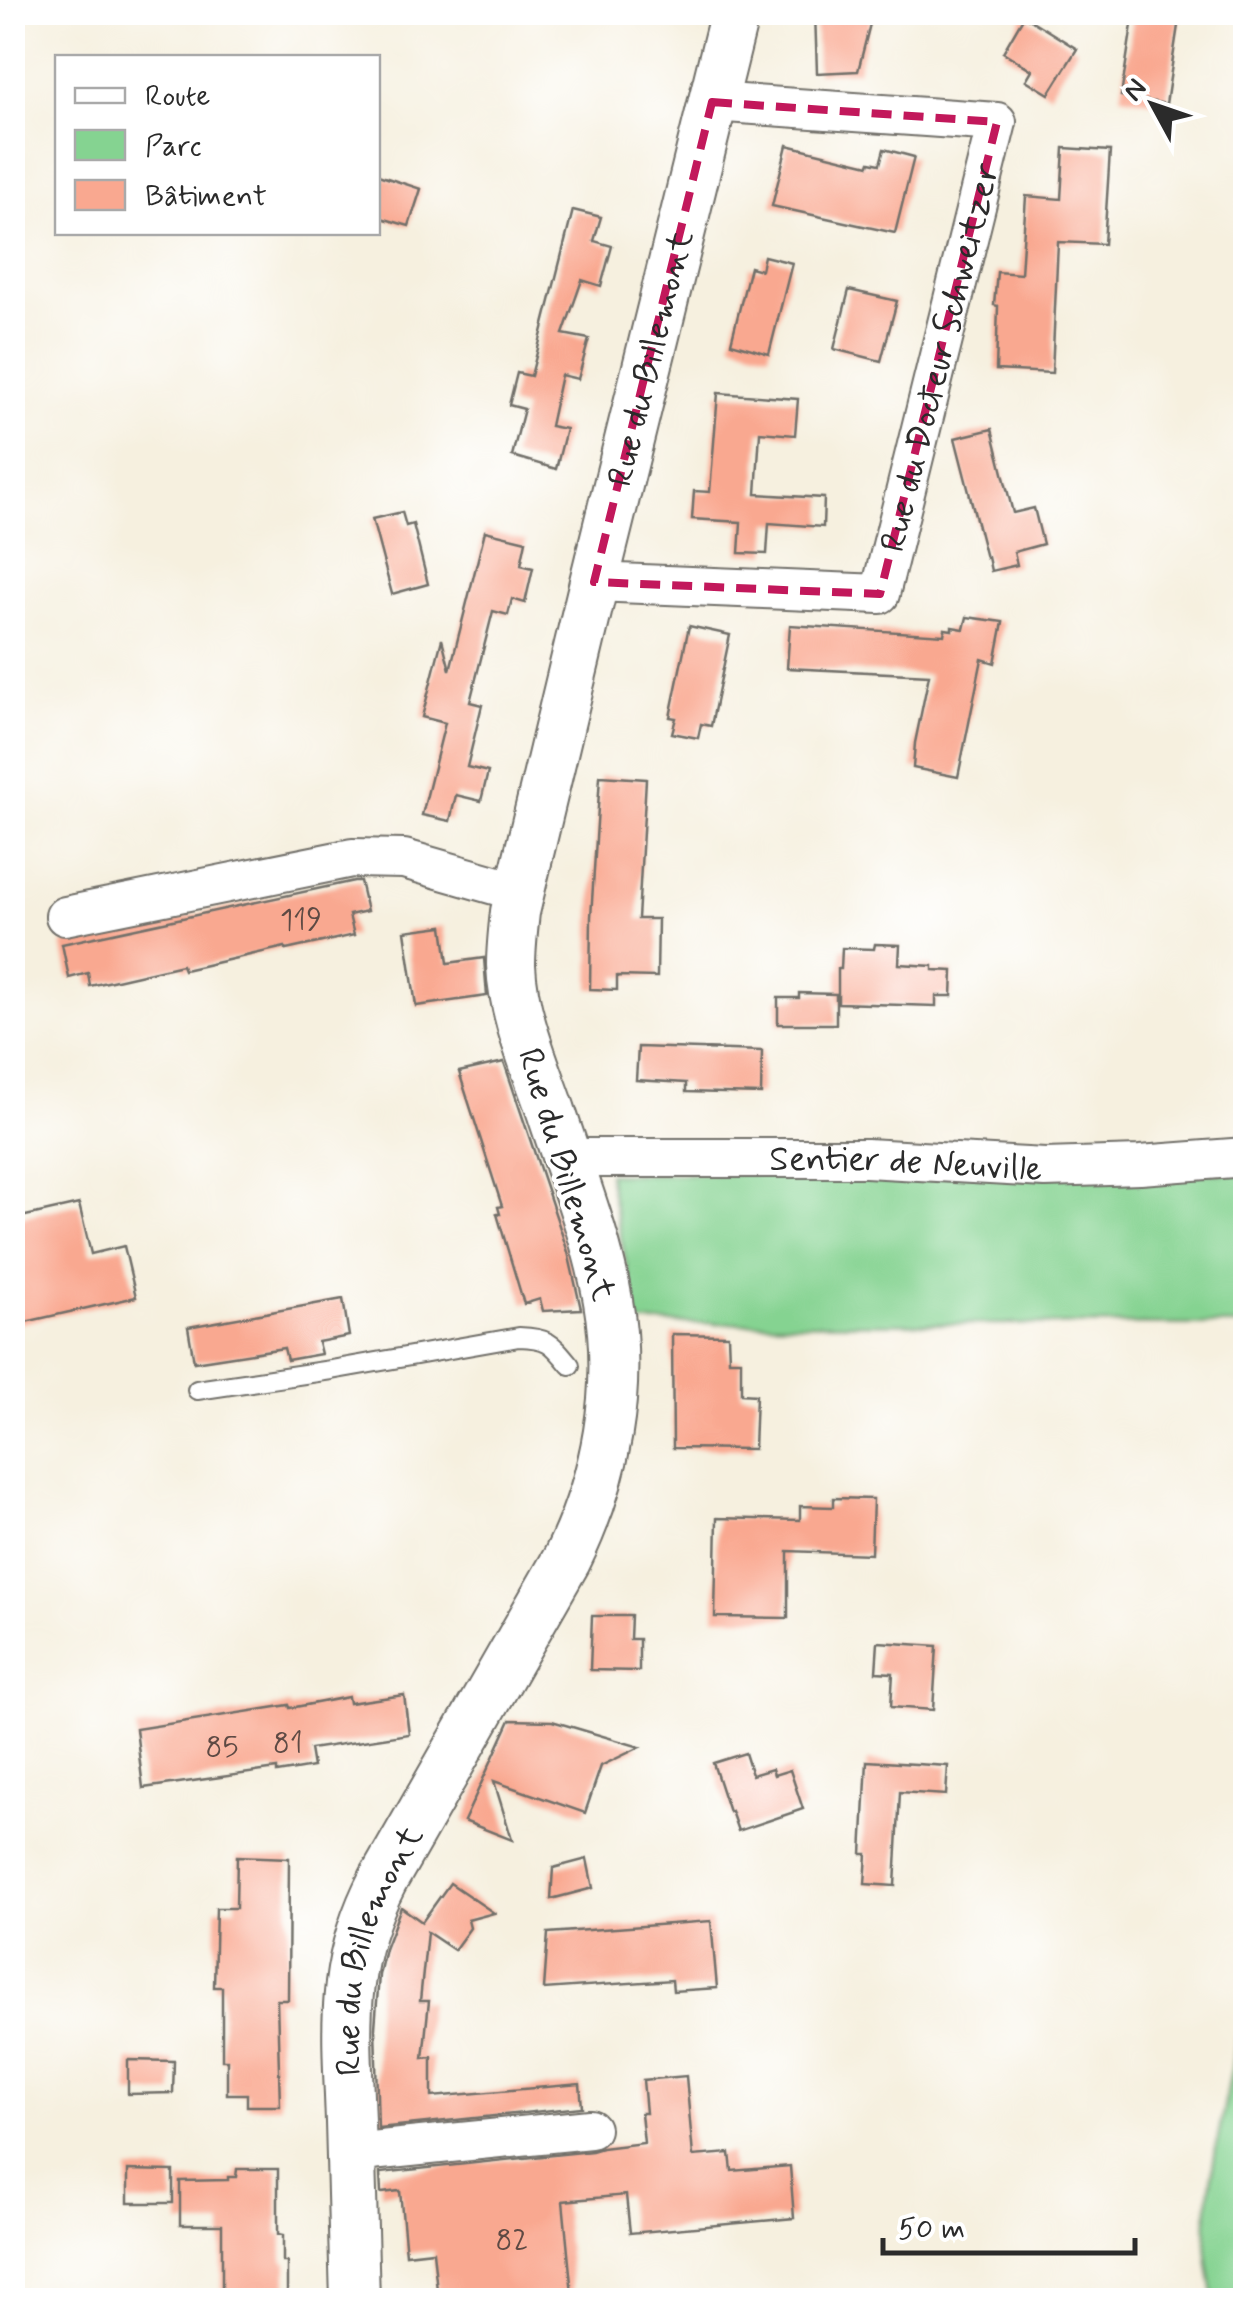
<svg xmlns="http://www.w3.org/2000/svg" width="1258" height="2313" font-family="Mynerve,sans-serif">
	<rect width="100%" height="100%" fill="#fff"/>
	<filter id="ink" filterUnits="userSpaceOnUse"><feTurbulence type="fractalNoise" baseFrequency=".01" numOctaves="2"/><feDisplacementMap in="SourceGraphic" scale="20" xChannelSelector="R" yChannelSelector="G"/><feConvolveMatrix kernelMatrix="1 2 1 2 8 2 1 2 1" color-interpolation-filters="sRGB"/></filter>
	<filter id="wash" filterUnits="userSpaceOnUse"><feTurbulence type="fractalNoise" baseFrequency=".0048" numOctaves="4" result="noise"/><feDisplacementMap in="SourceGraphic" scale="40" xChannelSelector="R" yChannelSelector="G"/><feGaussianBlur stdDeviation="2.25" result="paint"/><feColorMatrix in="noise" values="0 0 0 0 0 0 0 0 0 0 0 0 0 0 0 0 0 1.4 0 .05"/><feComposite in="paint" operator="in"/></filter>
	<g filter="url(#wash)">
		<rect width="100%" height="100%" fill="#f6f0df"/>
		<g fill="#85d391" stroke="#587f5e" stroke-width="2.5">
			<polygon points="1245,1173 1245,1325 638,1323 608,1174"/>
			<path d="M1245,1971V2300H1214C1211,2281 1206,2259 1206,2239C1208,2148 1240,2062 1245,1971Z"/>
		</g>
		<g id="blocks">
			<g fill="#f9a890">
				<polygon points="815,12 873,12 858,71 817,73"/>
				<polygon points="1134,12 1179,19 1166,104 1121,96"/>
				<polygon points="1024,16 1077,49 1049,94 1026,80 1032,70 1003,52"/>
				<polygon points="787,145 869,165 870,162 880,164 884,149 914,157 895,233 772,206"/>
				<polygon points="1064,148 1110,151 1104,244 1058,242 1052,373 996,370 998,306 994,305 997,272 1021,274 1026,196 1061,199"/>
				<polygon points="378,175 421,189 409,226 378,217"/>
				<polygon points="573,210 601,217 594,241 612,246 601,286 582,280 563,334 589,339 578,379 561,375 550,426 566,429 556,469 512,456 524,409 509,405 517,373 531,376"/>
				<polygon points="764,256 792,263 769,354 731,343 750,267 761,270"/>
				<polygon points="849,290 897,301 881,361 834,349"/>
				<polygon points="718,393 798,399 795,435 760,432 756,494 824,498 823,527 769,523 767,554 739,553 741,522 692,519 694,491 710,492"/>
				<polygon points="992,429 1013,513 1034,508 1043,544 1014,552 1017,565 991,571 988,557 986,558 955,438"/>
				<polygon points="402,512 406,526 413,524 428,584 392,594 372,519"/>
				<polygon points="485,531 526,541 521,565 533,568 525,603 512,599 508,615 493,611 470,702 482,705 467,767 488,772 481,801 456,795 450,821 422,815 445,723 422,717 442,639 450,670"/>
				<polygon points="967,617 1003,622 995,663 982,659 958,777 913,768 915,743 929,675 787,668 790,625 944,635 945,629 952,630 952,627 964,629"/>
				<polygon points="689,626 730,635 711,726 701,724 698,738 672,733 676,718 670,717"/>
				<polygon points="600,776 646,779 638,919 658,919 657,977 617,976 617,990 590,989 591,917"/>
				<polygon points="354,881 360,881 367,911 349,915 354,935 286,950 285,947 184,970 182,965 90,986 88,973 69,978 62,944"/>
				<polygon points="443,926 448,963 484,958 487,996 416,1006 405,931"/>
				<polygon points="875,944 900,945 899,964 933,966 933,970 953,971 952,996 936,996 936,1006 838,1003 838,969 841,969 842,948 874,949"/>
				<polygon points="799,993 836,994 836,1024 778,1024 778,998 799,998"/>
				<polygon points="638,1047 762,1051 761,1094 686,1092 686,1083 636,1080"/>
				<polygon points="504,1062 568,1252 581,1309 543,1311 540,1299 524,1304 497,1214 500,1214 498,1207 502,1206 459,1072"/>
				<polygon points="79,1204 91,1254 124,1246 136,1297 12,1325 12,1219"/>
				<polygon points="343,1299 349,1336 318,1342 321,1354 287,1360 284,1348 194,1362 188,1327"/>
				<polygon points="672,1334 728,1335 729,1360 741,1360 741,1394 756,1395 754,1449 673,1448"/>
				<polygon points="833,1498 873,1499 871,1554 788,1551 788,1618 715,1617 717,1518 800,1520 800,1506 833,1507"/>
				<polygon points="592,1616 631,1616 630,1639 639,1639 639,1671 590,1670"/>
				<polygon points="878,1642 937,1646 933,1710 891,1707 893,1673 876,1672"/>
				<polygon points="404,1695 409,1734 310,1749 313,1767 277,1773 277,1769 143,1788 136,1729 289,1705 290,1708 348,1697 349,1703"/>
				<polygon points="510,1720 552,1721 640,1747 601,1766 585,1813 494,1781 512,1840 464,1821"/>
				<polygon points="745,1753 752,1775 772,1769 774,1775 790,1770 803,1809 738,1831 731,1811 729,1812 713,1763"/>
				<polygon points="867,1761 948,1766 946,1795 900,1792 895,1886 865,1884 867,1854 862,1854"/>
				<polygon points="237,1856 289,1858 288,2000 277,2000 280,2106 247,2106 247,2094 227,2094 227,2060 222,2060 222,1987 214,1987 216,1908 236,1908"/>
				<polygon points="587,1859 593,1888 551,1899 553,1868"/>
				<polygon points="450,1883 494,1913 468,1920 470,1928 454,1950 427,1932 420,2001 429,2001 423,2058 432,2057 432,2097 580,2084 582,2107 378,2128 375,2028 379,1975 385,1949 401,1907 422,1922"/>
				<polygon points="711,1921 717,1988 673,1991 672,1980 544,1989 548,1933"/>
				<polygon points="128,2060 174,2061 173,2093 128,2094"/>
				<polygon points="686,2076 693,2156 730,2153 732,2171 790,2166 794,2218 630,2233 626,2195 563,2201 572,2294 504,2300 438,2300 433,2251 406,2254 400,2191 381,2193 380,2173 592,2151 602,2148 644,2143 641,2113 646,2113 643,2080"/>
				<polygon points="237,2169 278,2169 278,2234 283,2235 283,2262 287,2262 287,2300 222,2300 222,2225 180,2225 180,2181 228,2180 228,2177 236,2177"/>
				<polygon points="128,2170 173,2171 173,2203 128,2203"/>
			</g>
		</g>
	</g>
	<g filter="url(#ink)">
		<use href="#blocks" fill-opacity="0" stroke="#72706a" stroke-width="2.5"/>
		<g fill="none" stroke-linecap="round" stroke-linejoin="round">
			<g stroke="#72706a" stroke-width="22">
				<path id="service" d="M197,1390L331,1370L519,1337C549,1338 552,1343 570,1365"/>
			</g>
			<g stroke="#72706a" stroke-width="42">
				<g id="minor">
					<path id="s1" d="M594,582L880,594L997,122L712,102"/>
					<polyline points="65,916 352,858 404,859 519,892"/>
					<path id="s2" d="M566,1158H866L1045,1168L1140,1165L1246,1157"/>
					<polyline points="351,2153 590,2129"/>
				</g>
			</g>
			<g stroke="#72706a" stroke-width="52">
				<g id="tertiary">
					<path id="s3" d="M355,2300C353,2241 352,2182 350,2122C347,2030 338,1966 383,1880L567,1559C606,1480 623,1389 608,1301C597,1236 571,1173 551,1111C535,1065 513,1015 511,965C511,948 513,930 515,912L594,582L735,12"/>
				</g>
			</g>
			<use href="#service" stroke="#fff" stroke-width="18"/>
			<use href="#minor" stroke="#fff" stroke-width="38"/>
			<use href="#tertiary" stroke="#fff" stroke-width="48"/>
		</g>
	</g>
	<path fill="none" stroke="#c2185b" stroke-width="8" stroke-dasharray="20 12" stroke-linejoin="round" d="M712,102L997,122L880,594L594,582Z"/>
	<g text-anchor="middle" stroke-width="9" stroke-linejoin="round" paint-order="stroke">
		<g font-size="30" fill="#5e4a44">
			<text x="301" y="929">119</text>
			<text x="288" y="1752">81</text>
			<text x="222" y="1756">85</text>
			<text x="512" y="2249">82</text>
		</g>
		<g font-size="35" fill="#2b2b2b" stroke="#fff">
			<text dy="12" stroke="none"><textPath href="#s3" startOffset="2035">Rue du Billemont</textPath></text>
			<text dy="12" stroke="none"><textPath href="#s1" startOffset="530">Rue du Docteur Schweitzer</textPath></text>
			<text dy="12" stroke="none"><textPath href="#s2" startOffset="340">Sentier de Neuville</textPath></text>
			<text transform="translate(568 1174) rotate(73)" y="12">Rue du Billemont</text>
			<text dy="12" stroke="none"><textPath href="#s3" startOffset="355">Rue du Billemont</textPath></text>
		</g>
	</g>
	<rect width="1258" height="2313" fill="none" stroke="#fff" stroke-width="50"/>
	<rect x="55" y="55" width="325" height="180" fill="#ffffff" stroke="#aaaaaa" stroke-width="2.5"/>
	<rect x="75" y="88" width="50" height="15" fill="#ffffff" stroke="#aaaaaa" stroke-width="2.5"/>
	<text x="145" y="105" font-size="30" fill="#2b2b2b">Route</text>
	<rect x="75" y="130" width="50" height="30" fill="#85d391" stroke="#aaaaaa" stroke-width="2.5"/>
	<text x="145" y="155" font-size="30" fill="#2b2b2b">Parc</text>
	<rect x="75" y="180" width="50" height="30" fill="#f9a890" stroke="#aaaaaa" stroke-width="2.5"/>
	<text x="145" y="205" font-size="30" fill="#2b2b2b">Bâtiment</text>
	<g transform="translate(1153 105) rotate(310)" stroke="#ffffff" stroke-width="8" paint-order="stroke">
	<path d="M0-8L18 38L0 25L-18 38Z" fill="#2b2b2b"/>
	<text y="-15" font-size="28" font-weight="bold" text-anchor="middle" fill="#2b2b2b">N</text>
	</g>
	<path d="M883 2238v15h252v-15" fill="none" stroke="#2b2b2b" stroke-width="5"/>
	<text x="898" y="2238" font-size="30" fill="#2b2b2b" stroke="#ffffff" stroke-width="8" paint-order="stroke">50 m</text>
</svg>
